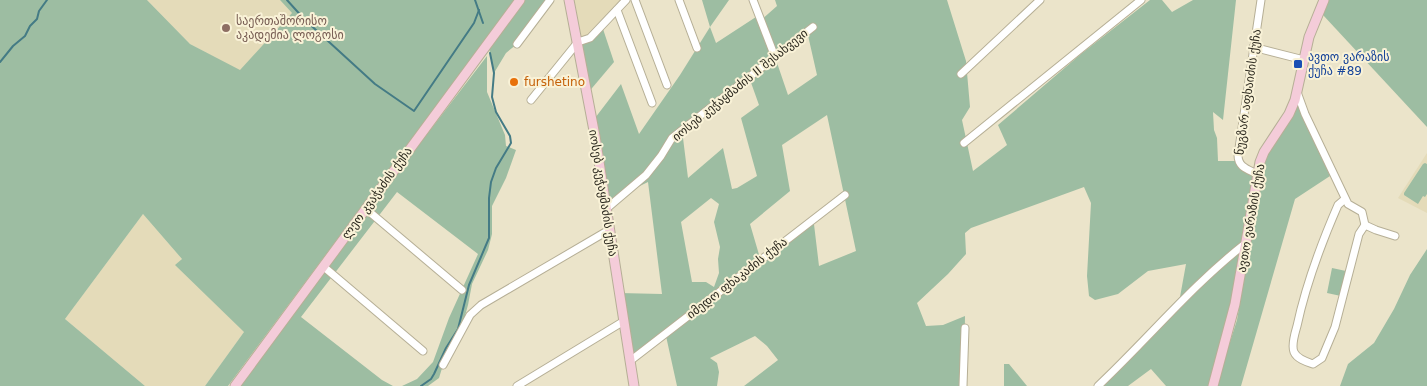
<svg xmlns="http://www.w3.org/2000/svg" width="1427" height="386" font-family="'DejaVu Sans','Noto Sans Georgian',sans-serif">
	<rect width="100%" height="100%" fill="#ebe4ca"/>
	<g fill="#e4dbb9">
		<polygon points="147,0 280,0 292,13 240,71 190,44"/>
		<polygon points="569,0 626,0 590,38 578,42"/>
		<polygon points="1427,153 1427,213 1398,198"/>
		<polygon points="143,214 182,259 176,265 244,332 205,386 145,386 65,319"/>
	</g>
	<g fill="#9dbda2" fill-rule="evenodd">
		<polygon points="0,0 147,0 190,44 240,70 292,13 280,0 515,0 228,386 205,386 244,332 175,265 182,259 143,214 65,319 145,386 0,386"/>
		<polygon points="520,0 550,0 517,44 506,53 494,73 488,43"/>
		<path d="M702,0H729L710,27L716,43L759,15L761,20L777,6L775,0H947L966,61L970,107L962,120L973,171L1007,145L998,125L1081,54L1150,0H1162L1172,12L1193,0H1236L1223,120L1213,112L1214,130L1217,138L1218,161H1238L1257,174L1247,238L1213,386H1166L1151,369L1128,386H1098L1180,297L1186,264L1148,271L1118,294L1095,300L1089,296L1087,276L1091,203L1084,187L971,228L965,233L966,254L948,274L917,303L926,326L943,325L965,316L964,386H744L778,360L767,346L755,336L710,358L717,363L719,372L717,386H677L666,336L630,361L619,293L662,294L648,182L605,203L592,122L621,84L639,134L680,75L710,27ZM807,31L817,75L788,95L775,57ZM749,77L759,105L741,118L757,176L737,188L732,189L723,148L688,178L682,130ZM827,115L856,251L819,266L813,216L760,258L750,224L790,191L782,145ZM711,198L719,204L714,222L720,247L718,259L719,273L714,287L706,282H692L681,222Z"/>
		<polygon points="1329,0 1427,0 1427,127 1323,15"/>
		<polygon points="602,26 614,62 587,94 578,42"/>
		<polygon points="487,56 487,92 505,135 506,146 516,150 506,178 492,206 492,234 488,250 472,284 468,305 461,330 443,365 439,378 428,386 402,386 417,379 433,362 449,318 478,254 397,192 301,317 382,380 393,386 239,386 325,267"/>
		<polygon points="1298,103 1330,176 1295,199 1241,386 1216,386 1237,320 1264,162 1268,151 1288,124"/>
		<polygon points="1425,163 1427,164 1427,194 1425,197 1423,196 1418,204 1404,195 1404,193 1423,164"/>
		<polygon points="1427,249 1427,386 1340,386 1348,364 1374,343 1394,309 1410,275"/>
		<polygon points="1332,268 1346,271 1341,296 1327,293"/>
		<polygon points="1004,364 1009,364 1027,386 1004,386"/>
	</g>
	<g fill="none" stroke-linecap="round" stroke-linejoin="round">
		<g stroke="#447b85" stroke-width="2">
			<polyline points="287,0 305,20 375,84 414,111 474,23 479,10"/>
			<polyline points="475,0 483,23"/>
			<polyline points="0,62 13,46 25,36 30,26 37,19 39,11 47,0"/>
			<polyline points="421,386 431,379 434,374 446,348 458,329 469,285 489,238 489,198 491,182 496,168 511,143 510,136 496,112 492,97 494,73 490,53"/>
		</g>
		<g stroke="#b6af96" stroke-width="9">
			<g id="street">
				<polyline points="635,0 667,85"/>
				<polyline points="679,0 697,48"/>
				<polyline points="753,0 775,57"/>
				<polyline points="617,10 652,103"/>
				<polyline points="517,44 550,0"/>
				<polyline points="1253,47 1304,60"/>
				<polyline points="961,74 1040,0"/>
				<polyline points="1297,92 1305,114 1348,204 1362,212 1365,225 1376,230 1395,236"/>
				<polyline points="531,100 578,42 590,38 626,0"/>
				<polyline points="964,143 1141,0"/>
				<path d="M1257,174C1247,169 1238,167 1238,155L1261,0"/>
				<path d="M1345,199L1338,205C1321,244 1306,284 1297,326C1295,333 1291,345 1294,352C1297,359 1307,362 1313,364L1322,358L1335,327L1359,234L1365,225"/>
				<polyline points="366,209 462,290"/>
				<polyline points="606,209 646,175 661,156 672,138 813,27"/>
				<polyline points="324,267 423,351"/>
				<polyline points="630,361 845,195"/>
				<polyline points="443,365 470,315 481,305 609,230"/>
				<polyline points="517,386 624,321"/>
				<polyline points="963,386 965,328"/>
				<path d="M1098,386C1148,339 1192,285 1246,243"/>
			</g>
		</g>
		<g stroke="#b6af96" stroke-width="11">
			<g id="secondary">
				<polyline points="569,0 595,136 634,386"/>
				<polyline points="235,386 520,0"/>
				<polyline points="1213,386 1235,304 1260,162 1264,152 1289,114 1295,100 1309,37 1324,0"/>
			</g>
		</g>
		<use href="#street" stroke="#fff" stroke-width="7"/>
		<use href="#secondary" stroke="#f4ccd9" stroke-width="9"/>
	</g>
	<circle fill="#8d6e63" stroke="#f9f2d7" stroke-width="2" cx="226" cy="28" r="5"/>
	<rect fill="#1a4fb4" stroke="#f9f2d7" stroke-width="2" x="1293" y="59" width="10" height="10" rx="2.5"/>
	<circle fill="#e8710a" stroke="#f9f2d7" stroke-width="2" cx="514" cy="82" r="5"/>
	<g text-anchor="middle" stroke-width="4" stroke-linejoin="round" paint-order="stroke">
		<g font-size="12" fill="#785e54" stroke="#f9f2d7" text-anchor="start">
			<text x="236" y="25">საერთაშორისო<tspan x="236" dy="14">აკადემია ლოგოსი</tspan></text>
		</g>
		<g font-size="12" fill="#164399" stroke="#f9f2d7" text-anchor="start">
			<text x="1308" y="61">ავთო ვარაზის<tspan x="1308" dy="14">ქუჩა #89</tspan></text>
		</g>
		<g font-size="12" fill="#c56008" stroke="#f9f2d7" text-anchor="start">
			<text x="524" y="86">furshetino</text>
		</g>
		<g font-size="12" fill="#2b281e" stroke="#f9f2d7">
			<text transform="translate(740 85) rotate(-39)" y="4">იოსებ კეჭაყმაძის II შესახვევი</text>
			<text transform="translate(1248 92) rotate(-82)" y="4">ნუგზარ აფხაიძის ქუჩა</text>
			<text transform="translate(377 193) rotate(-54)" y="4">ლეო კვაჭაძის ქუჩა</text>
			<text transform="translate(603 193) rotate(81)" y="4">იოსებ კეჭაყმაძის ქუჩა</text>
			<text transform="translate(1251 218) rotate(-80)" y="4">ავთო ვარაზის ქუჩა</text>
			<text transform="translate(737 278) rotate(-38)" y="4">იმედო ფხაკაძის ქუჩა</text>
		</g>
	</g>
</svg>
